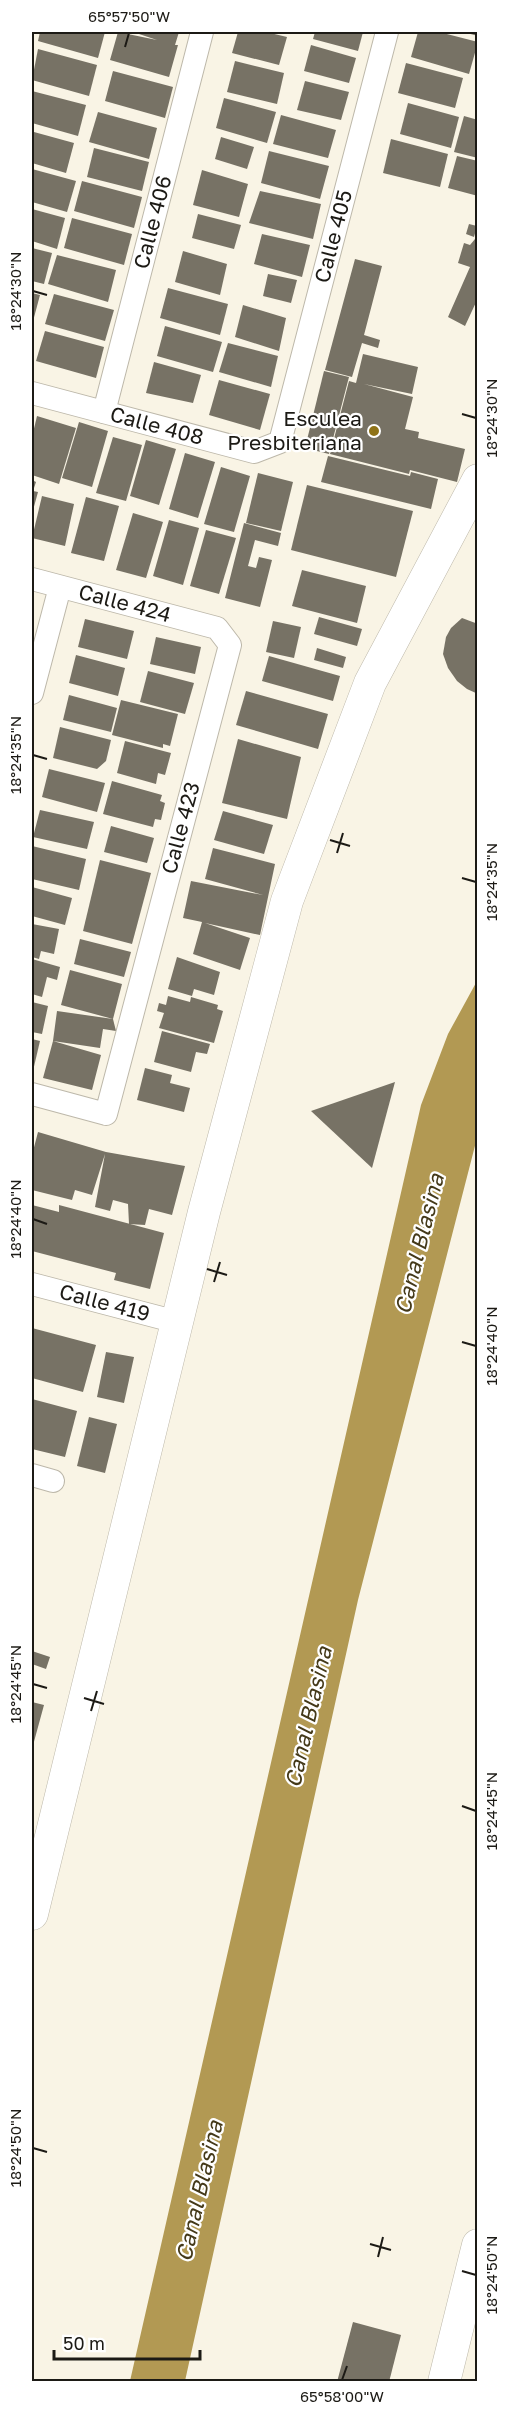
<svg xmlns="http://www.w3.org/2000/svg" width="509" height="2413" font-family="'Golos Text',sans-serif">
	<rect width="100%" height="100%" fill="#f9f4e5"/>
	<polygon fill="#b29953" points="477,981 477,1138 358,1600 185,2381 130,2381 421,1105 448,1034"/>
	<g fill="#777265">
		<polygon points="40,32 105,32 98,58 38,41"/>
		<polygon points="118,32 157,40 133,32 179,32 175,45 178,45 169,77 110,60"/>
		<polygon points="238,32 266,32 287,37 279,65 232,53"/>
		<polygon points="315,32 363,32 358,51 313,39"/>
		<polygon points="418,32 439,32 478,42 469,74 411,57"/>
		<polygon points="463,32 478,32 478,36"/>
		<polygon points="311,45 356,58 349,83 304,71"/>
		<polygon points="38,49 97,65 89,96 32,80"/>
		<polygon points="235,61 284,73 277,104 227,92"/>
		<polygon points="406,63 463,78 455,108 398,93"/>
		<polygon points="113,71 173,87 165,118 105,101"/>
		<polygon points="305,81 349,92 341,120 297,110"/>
		<polygon points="32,91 86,105 78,136 32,123"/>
		<polygon points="224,98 276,112 267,143 216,128"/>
		<polygon points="408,103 459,117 451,148 400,134"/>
		<polygon points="98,112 157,128 149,159 89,142"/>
		<polygon points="281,115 336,130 328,158 273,144"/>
		<polygon points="464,116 478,120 478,158 454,152"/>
		<polygon points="34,132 74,143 66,173 32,163 32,142"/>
		<polygon points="221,137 254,147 247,169 215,159"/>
		<polygon points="391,139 448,154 440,187 383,173"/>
		<polygon points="94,148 149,162 142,191 87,177"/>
		<polygon points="269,151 329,166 320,199 261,183"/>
		<polygon points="457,156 478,161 478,196 448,188"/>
		<polygon points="32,169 76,181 67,212 32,202"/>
		<polygon points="202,170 248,184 239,217 193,205"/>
		<polygon points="82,181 142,197 134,228 74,211"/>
		<polygon points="260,191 321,204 313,239 249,223"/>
		<polygon points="32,209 65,218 57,249 32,241"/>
		<polygon points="198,214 241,225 234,249 192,238"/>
		<polygon points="72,218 132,234 124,265 64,248"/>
		<polygon points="469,224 477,226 474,237 466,234"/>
		<polygon points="262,234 310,245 302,277 254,264"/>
		<polygon points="475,239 478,240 478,298 465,326 448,317 470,267 458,263 464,243 470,245"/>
		<polygon points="32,248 52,253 44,284 32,281"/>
		<polygon points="183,251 227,264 220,295 175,282"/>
		<polygon points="57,255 116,270 108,302 48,284"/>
		<polygon points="355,259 382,266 364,335 380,340 378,348 362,343 352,377 325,370"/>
		<polygon points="268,274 297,280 291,303 263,296"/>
		<polygon points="168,288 228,304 220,335 160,318"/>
		<polygon points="32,293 40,295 32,325"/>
		<polygon points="54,294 114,310 105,341 45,324"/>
		<polygon points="243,305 286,318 279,351 235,337"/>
		<polygon points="165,326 222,342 213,372 157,356"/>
		<polygon points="45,331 104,347 96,378 36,361"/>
		<polygon points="228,343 278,356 271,387 219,372"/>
		<polygon points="363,354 418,367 412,394 364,384 413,397 405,429 419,432 418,438 465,449 457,482 410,470 409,474 330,454 349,381 356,383"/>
		<polygon points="154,362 201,375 193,403 146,393"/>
		<polygon points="324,371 349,377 329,454 305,448"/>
		<polygon points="219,380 270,394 260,430 209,415"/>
		<polygon points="37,416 76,428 59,484 32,475 32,437"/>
		<polygon points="79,422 108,431 92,487 62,478"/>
		<polygon points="113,437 142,445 126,501 96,493"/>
		<polygon points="146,440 176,449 159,505 130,496"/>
		<polygon points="185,453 215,462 198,518 169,509"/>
		<polygon points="328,456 410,476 411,472 438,479 431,509 321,482"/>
		<polygon points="221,467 250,476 234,532 204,524"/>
		<polygon points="258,473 293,482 281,531 246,523"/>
		<polygon points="32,480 36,482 33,491 38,492 32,514"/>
		<polygon points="307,485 413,511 396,577 291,550"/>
		<polygon points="42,496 74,504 65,546 32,538"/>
		<polygon points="86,497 119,506 104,561 71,553"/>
		<polygon points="133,513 163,522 146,578 116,570"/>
		<polygon points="169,520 199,528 183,585 153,576"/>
		<polygon points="244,523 281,533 278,546 255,540 248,566 256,568 259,557 272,560 260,607 225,598"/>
		<polygon points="206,530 236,538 219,594 190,586"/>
		<polygon points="302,570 366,586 357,623 292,606"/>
		<polygon points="319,617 362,629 357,646 314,634"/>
		<polygon points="462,618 478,624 478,694 467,689 457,681 448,668 443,654 446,637 451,628"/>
		<polygon points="85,619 134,631 127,659 78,647"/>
		<polygon points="273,621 301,627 294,658 266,652"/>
		<polygon points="156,637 201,647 195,674 150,664"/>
		<polygon points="317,648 346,657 343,668 314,660"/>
		<polygon points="76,655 125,668 118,696 69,683"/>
		<polygon points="269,656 340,676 333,701 262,681"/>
		<polygon points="148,671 194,683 185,714 140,702"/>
		<polygon points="246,691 328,714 318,749 236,725"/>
		<polygon points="69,695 117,708 111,732 63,720"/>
		<polygon points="121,700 178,714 170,746 163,744 163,748 112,735"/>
		<polygon points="60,727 111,740 106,761 97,769 53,758"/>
		<polygon points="238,739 301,757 287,819 222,803"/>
		<polygon points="125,741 171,753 165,775 158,773 156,784 117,773"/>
		<polygon points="49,769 105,783 97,812 42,797"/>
		<polygon points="112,781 162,795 160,801 165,803 161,820 155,819 153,827 103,814"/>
		<polygon points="40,810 94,822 87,849 33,837"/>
		<polygon points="223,811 273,825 264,854 214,840"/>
		<polygon points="111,826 154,838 147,863 104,852"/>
		<polygon points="32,846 86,859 79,890 32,879"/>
		<polygon points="213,848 275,864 260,935 205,923 250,938 240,970 193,954 202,922 183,918 191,881 263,895 205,879"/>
		<polygon points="100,860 151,873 132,944 83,931"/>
		<polygon points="32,887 72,898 65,925 32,916"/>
		<polygon points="32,924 59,929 54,954 41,951 39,959 32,957"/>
		<polygon points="80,939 131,952 124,977 74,964"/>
		<polygon points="177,957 220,972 214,995 194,989 192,996 168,989"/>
		<polygon points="32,959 60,967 57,980 47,977 42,997 32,994"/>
		<polygon points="70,970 122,984 113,1019 116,1031 103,1029 100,1048 53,1041 101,1055 92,1090 43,1078 53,1041 57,1011 113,1019 61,1005"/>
		<polygon points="168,996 190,1002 191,997 218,1005 217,1009 223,1011 214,1043 159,1028 164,1013 157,1011 159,1003 166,1005"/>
		<polygon points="32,1002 48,1006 42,1034 32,1032"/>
		<polygon points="162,1031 210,1044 207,1054 196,1052 191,1072 154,1062"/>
		<polygon points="32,1039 40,1041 32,1075"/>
		<polygon points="145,1068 172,1075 170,1083 190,1088 184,1112 137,1100"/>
		<polygon points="395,1082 372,1168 311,1111"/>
		<polygon points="38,1132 106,1152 185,1166 172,1215 149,1209 145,1225 129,1224 128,1204 113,1200 110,1211 95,1207 105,1154 92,1195 75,1190 72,1200 32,1190 32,1155"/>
		<polygon points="32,1205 59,1212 59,1205 164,1233 150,1289 114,1280 116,1273 32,1251"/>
		<polygon points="32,1328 96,1345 83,1392 32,1378"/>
		<polygon points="106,1352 134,1357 124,1403 97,1397"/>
		<polygon points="32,1399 77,1411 65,1457 32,1449"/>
		<polygon points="89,1417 117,1424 105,1473 77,1466"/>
		<polygon points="32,1651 50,1657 46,1669 32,1664"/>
		<polygon points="32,1702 44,1705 32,1749"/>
		<polygon points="353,2322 401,2335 389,2382 337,2382"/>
	</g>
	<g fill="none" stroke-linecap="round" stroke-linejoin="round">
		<g stroke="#bdb8aa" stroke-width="24">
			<g id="street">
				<path id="s1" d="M32,393L254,452L280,442L387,32"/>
				<path id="s2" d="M104,412L202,32"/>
				<path id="s3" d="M32,579L217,628L230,645L106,1114L32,1094"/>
				<polyline points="32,693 60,587"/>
				<path id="s4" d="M32,1284L177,1322"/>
				<polyline points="32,1475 53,1481"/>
			</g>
		</g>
		<g stroke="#bdb8aa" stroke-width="33">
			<g id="secondary">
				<polyline points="32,1914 204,1212 287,901 370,683 478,480"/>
				<polyline points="444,2382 478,2245"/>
			</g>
		</g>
		<use href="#street" stroke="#fff" stroke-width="22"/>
		<use href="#secondary" stroke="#fff" stroke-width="32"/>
	</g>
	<path fill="none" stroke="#1c1a15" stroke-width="2" d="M125,47L129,33M33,291L47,295M462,414L476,418M33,755L47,759M330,840L350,846M337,853L343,833M462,878L476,882M33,1219L47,1224M207,1269L227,1275M214,1282L220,1262M462,1342L476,1346M33,1684L47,1688M84,1698L104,1704M91,1711L97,1691M462,1806L476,1811M33,2148L47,2152M370,2244L391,2250M378,2257L383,2237M462,2271L476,2275M342,2380L347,2366"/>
	<circle fill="#8f7318" stroke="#fff" stroke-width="2" cx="374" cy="431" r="6"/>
	<g text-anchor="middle" stroke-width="4.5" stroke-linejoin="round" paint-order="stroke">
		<g font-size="21" fill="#1c1a15" stroke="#fff">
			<text dy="7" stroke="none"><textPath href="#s2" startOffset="196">Calle 406</textPath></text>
			<text dy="7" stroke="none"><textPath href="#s1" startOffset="470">Calle 405</textPath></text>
			<text dy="7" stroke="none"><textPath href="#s1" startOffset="129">Calle 408</textPath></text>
			<text dy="7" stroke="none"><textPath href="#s3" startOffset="96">Calle 424</textPath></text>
			<text transform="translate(181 828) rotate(-75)" y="7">Calle 423</text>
			<text dy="7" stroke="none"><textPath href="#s4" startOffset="75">Calle 419</textPath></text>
		</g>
		<g font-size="21" fill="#1c1a15" stroke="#fff" text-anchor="end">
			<text x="362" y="426">Esculea<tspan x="362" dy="24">Presbiteriana</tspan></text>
		</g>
		<g font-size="22" font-style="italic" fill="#443919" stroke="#fff">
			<text transform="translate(419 1244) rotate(-76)" y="8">Canal Blasina</text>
			<text transform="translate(308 1717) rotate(-77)" y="8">Canal Blasina</text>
			<text transform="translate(199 2191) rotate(-77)" y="8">Canal Blasina</text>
		</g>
	</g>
	<rect width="509" height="2413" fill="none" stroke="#ffffff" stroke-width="66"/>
	<path d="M54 2350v9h146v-9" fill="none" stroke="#1c1a15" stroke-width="3"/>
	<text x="63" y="2350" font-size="18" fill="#1c1a15" stroke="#ffffff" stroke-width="4.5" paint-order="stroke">50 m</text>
	<rect x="33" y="33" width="443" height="2347" fill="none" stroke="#1c1a15" stroke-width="2"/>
	<g font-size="15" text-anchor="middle" fill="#1c1a15">
		<text x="129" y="22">65°57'50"W</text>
		<text transform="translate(16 291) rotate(-90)" y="5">18°24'30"N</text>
		<text transform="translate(492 418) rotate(-90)" y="5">18°24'30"N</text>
		<text transform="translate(16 755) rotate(-90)" y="5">18°24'35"N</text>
		<text transform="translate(492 882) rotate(-90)" y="5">18°24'35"N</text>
		<text transform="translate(16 1219) rotate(-90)" y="5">18°24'40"N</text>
		<text transform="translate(492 1346) rotate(-90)" y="5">18°24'40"N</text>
		<text transform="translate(16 1684) rotate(-90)" y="5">18°24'45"N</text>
		<text transform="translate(492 1811) rotate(-90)" y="5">18°24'45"N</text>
		<text transform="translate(16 2148) rotate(-90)" y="5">18°24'50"N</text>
		<text transform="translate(492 2275) rotate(-90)" y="5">18°24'50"N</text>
		<text x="342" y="2402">65°58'00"W</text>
	</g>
</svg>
